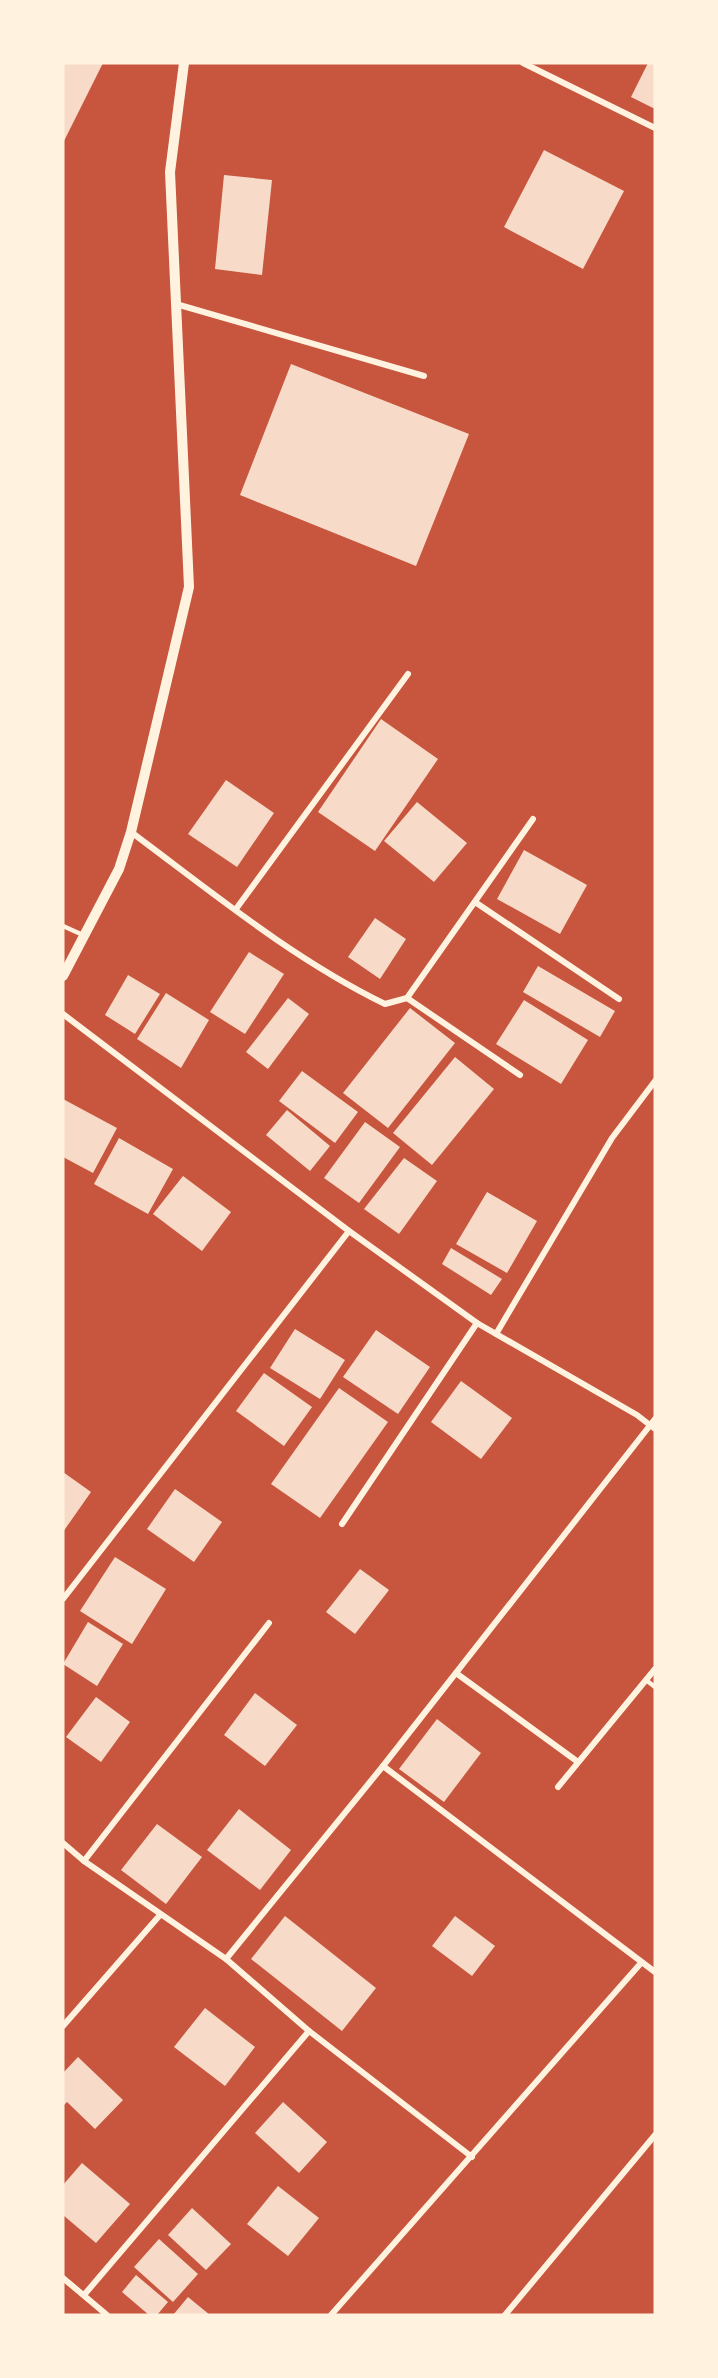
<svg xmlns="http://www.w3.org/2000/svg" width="718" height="2378" font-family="'Space Grotesk',sans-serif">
	<rect width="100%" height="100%" fill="#c8553d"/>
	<g fill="#f7dbc8">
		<polygon points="63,63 103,63 63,143"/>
		<polygon points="648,63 655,63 655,109 631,97"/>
		<polygon points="544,150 624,191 583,269 504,227"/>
		<polygon points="224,175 272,180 262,275 215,269"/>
		<polygon points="291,364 469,434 416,566 240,495"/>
		<polygon points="381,719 438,759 375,851 318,812"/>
		<polygon points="226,780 274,813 237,867 188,834"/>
		<polygon points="417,802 467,843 434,882 384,841"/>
		<polygon points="524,850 587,885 560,934 497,899"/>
		<polygon points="375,918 406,939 380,979 348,957"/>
		<polygon points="249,952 284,974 245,1034 210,1012"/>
		<polygon points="538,966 615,1011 600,1037 523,992"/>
		<polygon points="128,975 160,994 135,1034 105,1015"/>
		<polygon points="166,993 209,1020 181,1068 137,1039"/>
		<polygon points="288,998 309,1014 268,1069 246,1052"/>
		<polygon points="524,1000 588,1040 561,1084 496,1044"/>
		<polygon points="410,1008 455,1043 388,1128 343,1093"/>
		<polygon points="455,1057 494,1089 432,1165 393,1133"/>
		<polygon points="302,1071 358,1112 335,1143 279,1101"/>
		<polygon points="63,1099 117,1128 93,1173 63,1157"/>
		<polygon points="287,1110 330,1146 310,1171 266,1135"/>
		<polygon points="365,1122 400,1147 359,1203 324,1178"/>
		<polygon points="119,1138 173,1169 148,1214 94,1184"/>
		<polygon points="404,1158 437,1181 399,1234 364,1209"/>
		<polygon points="183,1176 231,1212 202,1251 153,1214"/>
		<polygon points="487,1192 537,1221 507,1273 456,1244"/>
		<polygon points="451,1248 502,1279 491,1295 442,1264"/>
		<polygon points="295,1329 345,1360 320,1399 270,1368"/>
		<polygon points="376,1330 430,1367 398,1414 343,1377"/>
		<polygon points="264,1373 312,1407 284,1446 236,1411"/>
		<polygon points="461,1381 512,1418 481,1459 431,1422"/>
		<polygon points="339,1388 388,1422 320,1518 271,1484"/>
		<polygon points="63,1472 91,1492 63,1532"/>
		<polygon points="175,1489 222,1522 194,1562 147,1529"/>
		<polygon points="115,1557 166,1589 132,1644 80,1611"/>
		<polygon points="360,1569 389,1590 355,1634 326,1612"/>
		<polygon points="88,1622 123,1644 97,1686 63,1664"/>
		<polygon points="255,1693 297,1725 265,1766 224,1735"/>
		<polygon points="96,1697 130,1722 101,1762 66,1737"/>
		<polygon points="437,1719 481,1753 444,1802 399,1769"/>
		<polygon points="239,1809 291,1850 260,1890 207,1850"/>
		<polygon points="157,1824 202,1857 166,1904 121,1870"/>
		<polygon points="285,1916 376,1988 342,2031 251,1959"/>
		<polygon points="455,1916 495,1946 472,1976 432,1946"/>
		<polygon points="205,2008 255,2047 225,2086 174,2047"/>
		<polygon points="78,2057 123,2100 95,2129 67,2102 63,2106 63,2073"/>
		<polygon points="283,2102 327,2142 299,2173 255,2133"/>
		<polygon points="82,2163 130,2204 96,2243 63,2215 63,2185"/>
		<polygon points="278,2186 319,2218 288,2256 247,2224"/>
		<polygon points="192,2208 231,2244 206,2270 168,2235"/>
		<polygon points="159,2239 198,2274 173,2302 134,2267"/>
		<polygon points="136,2275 168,2302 157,2315 149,2315 122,2292"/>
		<polygon points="188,2297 210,2315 173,2315"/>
	</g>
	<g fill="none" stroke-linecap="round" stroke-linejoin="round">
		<g stroke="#fff3e0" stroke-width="4.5">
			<polyline points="63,926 83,935"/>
			<polyline points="646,1680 655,1687"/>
		</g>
		<g stroke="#fff3e0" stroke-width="6">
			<polyline points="523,63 655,128"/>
			<polyline points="176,304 424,376"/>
			<path d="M131,832C213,893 293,959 385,1004L407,998L520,1075"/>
			<polyline points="475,902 619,999"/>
			<polyline points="236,909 408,674"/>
			<polyline points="407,998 533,819"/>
			<polyline points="63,1014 349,1231 477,1323 637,1415 655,1429"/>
			<polyline points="496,1334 612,1138 655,1081"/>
			<polyline points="342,1524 477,1323"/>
			<polyline points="63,1599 349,1231"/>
			<polyline points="456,1673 578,1762"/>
			<polyline points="383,1766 655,1972"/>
			<polyline points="558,1787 655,1669"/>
			<polyline points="63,1843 84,1861 226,1959 309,2031 472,2157"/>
			<polyline points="84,1861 269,1623"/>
			<polyline points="226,1959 383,1766 655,1419"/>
			<polyline points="63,2026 160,1915"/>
			<polyline points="63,2278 107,2315"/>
			<polyline points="84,2295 309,2031"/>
			<polyline points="331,2315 641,1963"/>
			<polyline points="505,2315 655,2135"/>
		</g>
		<polyline stroke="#fff3e0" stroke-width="10" points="63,976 119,869 131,832 189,587 170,172 184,63"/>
	</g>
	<rect width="718" height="2378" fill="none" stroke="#fff3e0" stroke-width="129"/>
</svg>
